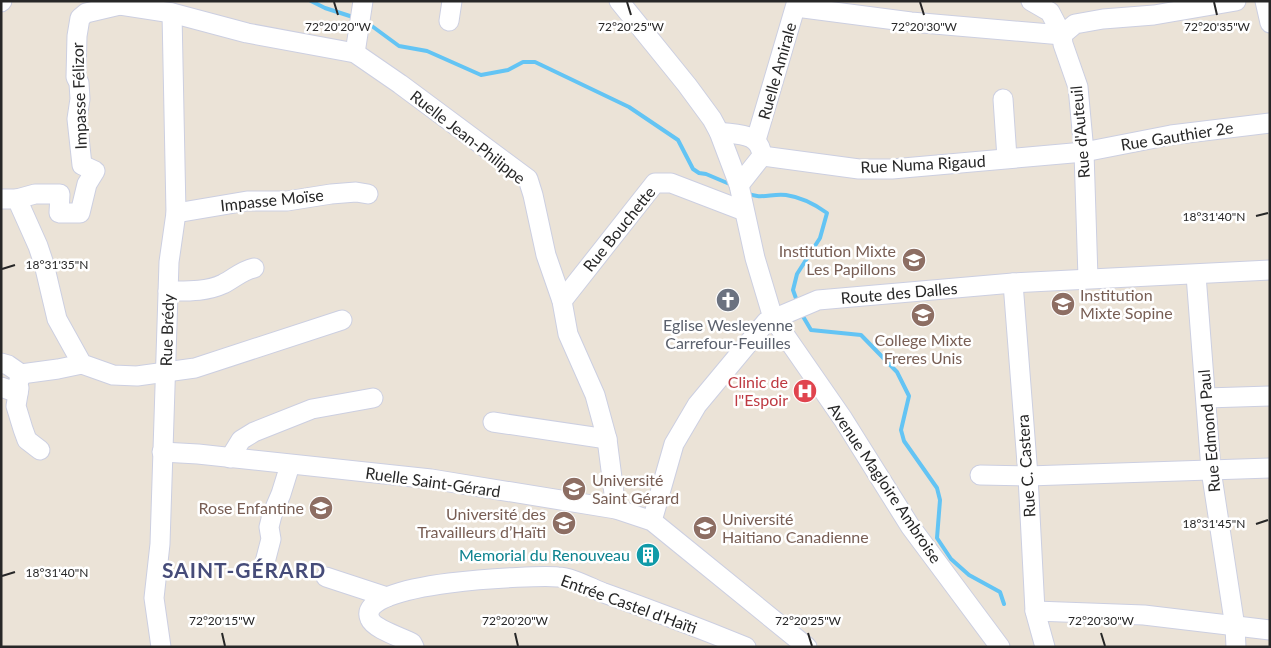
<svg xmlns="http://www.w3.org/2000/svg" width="1271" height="648" font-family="Lato,sans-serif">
	<rect width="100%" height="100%" fill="#ebe3d7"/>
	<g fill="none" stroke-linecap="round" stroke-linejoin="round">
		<g stroke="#63c4f4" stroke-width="4">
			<polyline points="311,1 325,8 356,18"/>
			<polyline points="365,21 399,46 427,51 481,75 508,70 523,62 535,62 629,107 678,140 693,169 699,173 706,174 732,185"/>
			<path d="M747,193C760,200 772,193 786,195C800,197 816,205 827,213L820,238L797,274L793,290L798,304"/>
			<polyline points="801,313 811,330 861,335 897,372 909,396 901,430 904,441 937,488 940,500 937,538 951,559 969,575 1000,592 1004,604"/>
		</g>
		<g stroke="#cccfe1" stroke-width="21">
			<g id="minor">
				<polyline points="119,1 120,5 172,13 247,33 355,53 400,84 528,179 533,195 546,255 562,301 568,334 595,395 607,439 616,509"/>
				<polyline points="619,1 687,85 712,119 719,132 739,185 755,258 773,318 843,419 910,526 1000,647"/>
				<polyline points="1031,1 1050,12 1062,35 1063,44 1078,87 1084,152 1088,278"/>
				<polyline points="1265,1 1270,23"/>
				<polyline points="1,2 2,1"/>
				<polyline points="796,7 911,22 1062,35 1075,24 1103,19 1154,15 1236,1"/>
				<polyline points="449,21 452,1"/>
				<polyline points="355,53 363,1"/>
				<polyline points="1003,99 1007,158"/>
				<path d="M719,132C737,135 760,132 762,156L739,185"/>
				<polyline points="756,140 797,1"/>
				<polyline points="762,156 859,169 892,169 1084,152 1171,135 1270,123"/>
				<polyline points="1,199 17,199 38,246 44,264 57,319 82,364 113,375 137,376 195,368 342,320"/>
				<polyline points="17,199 35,194 60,194 59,213 80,213 87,184 95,171 82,165 77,119 80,99 79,83 76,77 77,36 80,18 86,13 120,5"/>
				<polyline points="176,213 247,201 287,201 331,194 356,192 368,194"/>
				<polyline points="1196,275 1211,470 1235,627 1236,647"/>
				<polyline points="1013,283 1028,476 1035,611 1045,647"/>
				<path d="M168,291C187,291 206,292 223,284C235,278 241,271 254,268"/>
				<polyline points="562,301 655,183 671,183 744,211"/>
				<polyline points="1,363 8,365 21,374 58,369 82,364"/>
				<polyline points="21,374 18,384 19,388 16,406 23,429 27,440 40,450"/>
				<polyline points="1,387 18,393"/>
				<polyline points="1206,398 1270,396"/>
				<polyline points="493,422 607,439"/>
				<polyline points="162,452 198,454 431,479 616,509 652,521 807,647"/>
				<polyline points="230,458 241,440 254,432 312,409 373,398"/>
				<polyline points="980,475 1028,476 1270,468"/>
				<polyline points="652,521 674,444 697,405 766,322 818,300 1013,283 1270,270"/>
				<polyline points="264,566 271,539 269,527 272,515 281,494 290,465"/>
				<polyline points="326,577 387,597"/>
				<polyline points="1035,611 1144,615 1270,630"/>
				<polyline points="161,647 154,598 160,544 169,262 176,213 172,13"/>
				<path d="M414,647L412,643C403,638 374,629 370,619C353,581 536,575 558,577C571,577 591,588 604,593C652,610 699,628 746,647"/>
			</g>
		</g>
		<use href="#minor" stroke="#fff" stroke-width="19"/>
	</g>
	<path fill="none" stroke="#272727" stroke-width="2" d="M334,2L338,15M627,2L631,15M920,2L924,15M1214,2L1217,15M1256,216L1268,213M2,269L15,265M1256,524L1268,520M2,576L15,572M222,633L225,646M515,633L518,646M808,633L812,646M1101,633L1105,646"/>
	<defs>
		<g id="school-disc" transform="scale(1.25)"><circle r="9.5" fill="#8d6e63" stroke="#fff"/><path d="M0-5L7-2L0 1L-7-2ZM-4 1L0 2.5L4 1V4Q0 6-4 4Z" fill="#fff"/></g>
		<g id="church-disc" transform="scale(1.25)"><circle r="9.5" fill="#6b7280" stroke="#fff"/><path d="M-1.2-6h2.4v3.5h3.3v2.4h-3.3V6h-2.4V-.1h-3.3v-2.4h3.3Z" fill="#fff"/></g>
		<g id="hospital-disc" transform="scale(1.25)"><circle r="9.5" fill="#e0444e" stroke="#fff"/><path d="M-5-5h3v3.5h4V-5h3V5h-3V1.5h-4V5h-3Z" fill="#fff"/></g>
		<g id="university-disc" transform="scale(1.25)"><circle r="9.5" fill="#8d6e63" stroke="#fff"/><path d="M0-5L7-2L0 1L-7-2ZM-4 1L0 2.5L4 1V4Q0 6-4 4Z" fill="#fff"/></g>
		<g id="building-disc" transform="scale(1.25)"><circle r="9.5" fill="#0f9aa8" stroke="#fff"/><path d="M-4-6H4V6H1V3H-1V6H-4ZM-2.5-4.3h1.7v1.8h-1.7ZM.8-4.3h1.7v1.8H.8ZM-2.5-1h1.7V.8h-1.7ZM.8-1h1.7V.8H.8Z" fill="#fff"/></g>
	</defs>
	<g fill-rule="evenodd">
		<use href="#school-disc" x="914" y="260"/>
		<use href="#church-disc" x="728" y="300"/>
		<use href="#school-disc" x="1063" y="304"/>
		<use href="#school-disc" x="923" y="315"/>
		<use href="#hospital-disc" x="805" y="391"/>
		<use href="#university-disc" x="574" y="489"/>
		<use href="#school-disc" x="321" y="508"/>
		<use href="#university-disc" x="564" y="523"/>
		<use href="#university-disc" x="705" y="528"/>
		<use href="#building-disc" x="648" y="555"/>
	</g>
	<g text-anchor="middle" stroke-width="5" stroke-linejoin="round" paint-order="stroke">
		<g font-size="16" fill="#272727" stroke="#fff">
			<text transform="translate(777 71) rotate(-74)" y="6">Ruelle Amirale</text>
			<text transform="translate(79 96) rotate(-92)" y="6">Impasse Félizor</text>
			<text transform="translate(1080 132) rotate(-95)" y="6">Rue d'Auteuil</text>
			<text transform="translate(1177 136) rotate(-9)" y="6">Rue Gauthier 2e</text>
			<text transform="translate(468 137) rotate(38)" y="6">Ruelle Jean-Philippe</text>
			<text transform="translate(923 164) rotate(-3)" y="6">Rue Numa Rigaud</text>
			<text transform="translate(272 200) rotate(-6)" y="6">Impasse Moïse</text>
			<text transform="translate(619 229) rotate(-51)" y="6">Rue Bouchette</text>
			<text transform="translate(899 293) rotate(-5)" y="6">Route des Dalles</text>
			<text transform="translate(167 330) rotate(-88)" y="6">Rue Brédy</text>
			<text transform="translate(1209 431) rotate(-95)" y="6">Rue Edmond Paul</text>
			<text transform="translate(1026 466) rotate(-94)" y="6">Rue C. Castera</text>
			<text transform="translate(433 482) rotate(8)" y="6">Ruelle Saint-Gérard</text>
			<text transform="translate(885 483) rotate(56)" y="6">Avenue Magloire Ambroise</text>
			<text transform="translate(629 604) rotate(20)" y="6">Entrée Castel d'Haïti</text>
		</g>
		<g font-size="16" fill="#785e54" stroke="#fff" text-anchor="end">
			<text x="896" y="257">Institution Mixte<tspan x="896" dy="18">Les Papillons</tspan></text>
			<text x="1080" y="301" text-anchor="start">Institution<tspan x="1080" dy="18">Mixte Sopine</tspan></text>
			<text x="923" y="346" text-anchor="middle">College Mixte<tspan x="923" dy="18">Freres Unis</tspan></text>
			<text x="592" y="486" text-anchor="start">Université<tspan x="592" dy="18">Saint Gérard</tspan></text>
			<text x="304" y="514">Rose Enfantine</text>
			<text x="546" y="520">Université des<tspan x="546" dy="18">Travailleurs d’Haïti</tspan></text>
			<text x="722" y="525" text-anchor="start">Université<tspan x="722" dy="18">Haitiano Canadienne</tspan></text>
		</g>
		<g font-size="16" fill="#5b616d" stroke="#fff">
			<text x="728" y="331">Eglise Wesleyenne<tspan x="728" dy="18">Carrefour-Feuilles</tspan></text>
		</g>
		<g font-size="16" fill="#be3a42" stroke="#fff" text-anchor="end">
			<text x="788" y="388">Clinic de<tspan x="788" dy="18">l"Espoir</tspan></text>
		</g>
		<g font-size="16" fill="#0d838f" stroke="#fff" text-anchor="end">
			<text x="630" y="561">Memorial du Renouveau</text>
		</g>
		<g font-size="21" font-weight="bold" letter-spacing="1" fill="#464c79" stroke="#fff">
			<text x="244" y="578">SAINT-GÉRARD</text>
		</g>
	</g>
	<g font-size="12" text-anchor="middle" fill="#272727" stroke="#fff" stroke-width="5" stroke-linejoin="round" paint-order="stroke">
		<text x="338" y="31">72°20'20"W</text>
		<text x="631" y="31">72°20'25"W</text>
		<text x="924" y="31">72°20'30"W</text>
		<text x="1217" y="31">72°20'35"W</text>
		<text x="1214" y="221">18°31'40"N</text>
		<text x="57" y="269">18°31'35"N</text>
		<text x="1214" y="528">18°31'45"N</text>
		<text x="57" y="577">18°31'40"N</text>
		<text x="222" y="625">72°20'15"W</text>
		<text x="515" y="625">72°20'20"W</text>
		<text x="808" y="625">72°20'25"W</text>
		<text x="1101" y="625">72°20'30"W</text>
	</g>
	<rect width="1271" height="648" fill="none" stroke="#272727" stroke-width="5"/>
</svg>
